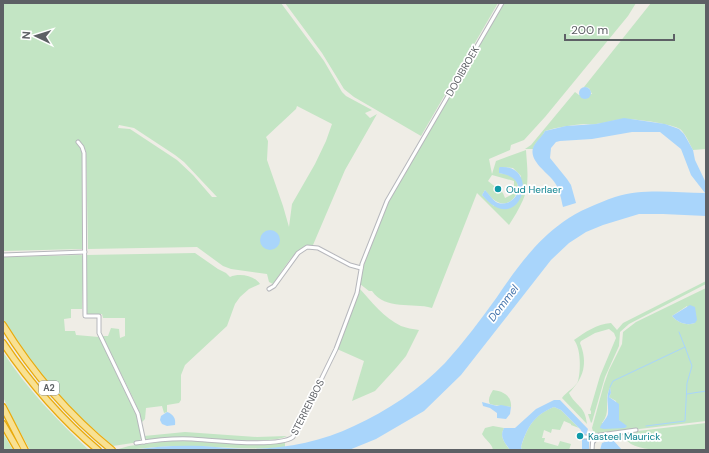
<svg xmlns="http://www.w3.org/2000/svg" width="709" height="453" font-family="'DM Sans',sans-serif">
	<rect width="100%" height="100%" fill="#efede6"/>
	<g fill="#c3e5c4" fill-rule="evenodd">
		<path d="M3,3H281L324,61L342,92L346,96L372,110L365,113L370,118L377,114L345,170L313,245C295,245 283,271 273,284L269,282L267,274L231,269L223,266L197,247L88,249L86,151L82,144L78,140L76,143L82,149V249L3,251ZM297,106L332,124L326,141L315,164L292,204L289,227L283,206L267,160L268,141L266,137L296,109ZM119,125L134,128L175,155L184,162L217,197H212L193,175L177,160L130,129L118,128Z"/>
		<polygon points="285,3 498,3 421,136 354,97 344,89 322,53"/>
		<path d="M504,3H636L628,16L545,117L524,140L511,145L510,150L489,159L492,174L496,161L526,150C527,166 530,185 523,200C519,209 514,217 509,225L477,193L432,308C412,302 386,311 372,291H369L360,284C370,227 401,178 430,129C455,87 479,45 504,3ZM501,167L513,168L521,176L517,203L494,206L482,195L485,190C489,195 493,201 500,203C514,207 526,184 511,176C508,174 503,174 499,173ZM492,175L514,181V188L511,195L505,198L503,193L488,181Z"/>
		<path d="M651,3H706V149L693,150C689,143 686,134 680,129C673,124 632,118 623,119C614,120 605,123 596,124C592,125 588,124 584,124C571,125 558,127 545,131C542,138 535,142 533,149H525L531,145L575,92L579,95L592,94L589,88L584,87Z"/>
		<path d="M195,253L218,269L226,273L230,277C239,273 254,275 260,284L249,289L240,297L235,304L227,326L185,365L181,375V400L179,403L167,405V412L164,413L162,406L146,408L145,419L142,422L134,400L102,336H108L111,328L119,329L120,338L125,336V318H103L102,314H86V255Z"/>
		<polygon points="81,255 84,256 82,309 71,309 71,318 64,319 65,331 75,331 76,335 99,337 136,411 142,437 139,442 113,446 65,404 34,366 3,320 3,257"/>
		<path d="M706,281V284L629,324L620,332L619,346L605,377L592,422L591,423L588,414H591V411L590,410L600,376L616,338L614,333L609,329L595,333L581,341L580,343C588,363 584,378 569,393C576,407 585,405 587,424L562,398C566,392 576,387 578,381C581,371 581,348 574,340C586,332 596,324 611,323L617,330L623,323Z"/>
		<path d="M359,288C371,301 384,318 401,326C406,328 413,329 419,330L406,356L396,368L375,391L352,401L364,361L337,349Z"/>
		<path d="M706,288V421L606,433L594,434L592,428L604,384L609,370L622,344L623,332L636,322ZM687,306L695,323C687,326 678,323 672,316ZM610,388L611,393L609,397L616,401L619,418V420L625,428H618L602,423C612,411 603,400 610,388Z"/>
		<path d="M3,352C27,389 57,420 89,450H30L13,419L3,397Z"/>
		<path d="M493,390C503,391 512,396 511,407C504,406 497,406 490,404C487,399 491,394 493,390Z"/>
		<path d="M554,407L561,410L579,428L571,425V424L564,421L560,430L552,429L551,433L544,430L542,438H545L544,442L558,446L560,441L571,444L569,450H522L521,447C527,428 533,415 554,407Z"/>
		<path d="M706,423V450C687,450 646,453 631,444C627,441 624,438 621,433Z"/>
		<path d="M493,426L504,428C499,437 505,443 510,450H493C492,443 485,440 482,434L485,428Z"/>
		<path d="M185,432L257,437L287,436C269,445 214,438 192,438C178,437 163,439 149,440L145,439L144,436Z"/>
		<polygon points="3,433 13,450 3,450"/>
		<path d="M166,441L281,442H285V447C249,451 213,445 177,446C156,446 136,450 115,450L129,446Z"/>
	</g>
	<g fill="#a9d5fb">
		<circle cx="585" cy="93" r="6"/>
		<path d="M624,118L665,124L679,129L684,134L693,150L695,160L706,183V216L663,214H639L603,225L586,232L569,243L551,260L461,375L424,411L376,439L349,450H132C156,446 179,445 203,446C220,447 236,449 253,449C288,448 323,441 354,426C387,411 420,389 445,363C464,342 481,319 497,297C516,269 536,241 563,222C578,211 598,203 615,197C644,188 676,193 705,193L691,175L681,149L660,132H632L592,139L560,141L556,142L551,148L550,158L567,179L571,185L576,203L563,207C561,199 560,190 555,183C549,173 529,162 533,148C535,142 542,137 545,131L566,126L596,124Z"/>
		<path d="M500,167C543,164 519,240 482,195L485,190C489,194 492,199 496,202C513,211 535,179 499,173V168Z"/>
		<circle cx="270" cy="240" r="10"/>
		<path d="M690,305L695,307L697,320L695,323C687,326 678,323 672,316Z"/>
		<path d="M610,387L611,393L609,397L619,404V420L627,426L625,428L604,429L600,428C601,423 607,419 608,414C609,403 605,399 610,387Z"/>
		<path d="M554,400H560L588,429L586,435L582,436L581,430L561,410L554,407C534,415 527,427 521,447L522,450H510C505,443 499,437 504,428H515L536,409Z"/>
		<polygon points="482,402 497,406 501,405 511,407 510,414 506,419 497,418 497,413 490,408 483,406"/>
		<path d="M167,412C173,414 176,418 175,425L167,426L162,424L160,420L161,416Z"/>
		<polygon points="582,438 586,438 589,440 589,450 582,450"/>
		<polygon points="610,440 613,440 622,450 600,450 602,443"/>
	</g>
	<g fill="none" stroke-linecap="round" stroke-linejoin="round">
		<g stroke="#a9d5fb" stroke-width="1">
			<polyline points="679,332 685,347"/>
			<polyline points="610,387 613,381 685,347 692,366 687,383 685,421 646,426"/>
			<polyline points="687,394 706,391"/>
		</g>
		<g stroke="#b6b7bc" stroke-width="5">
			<g id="minor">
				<polyline points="78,142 82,147 84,153 85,316 99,316 99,333 138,414 144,442"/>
				<polyline points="3,255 85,252"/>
				<polyline points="269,289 274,286 298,253 307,247 318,248 350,265 361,268"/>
				<polyline points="582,437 588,437 594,441"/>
				<path d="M136,443C155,440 174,438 192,439C213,440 278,448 293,437L336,349L357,293L362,264L387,201L502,3"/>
				<polyline points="592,450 593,436 636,430"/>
			</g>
		</g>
		<g stroke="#e9aa0b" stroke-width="8">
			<g id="motorway">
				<path d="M3,325C32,372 69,415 112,450"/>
				<path d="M3,343C30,383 61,419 98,450"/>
				<polyline points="3,407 25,450"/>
				<polyline points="3,424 18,450"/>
			</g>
		</g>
		<use href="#minor" stroke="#fff" stroke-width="3"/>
		<use href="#motorway" stroke="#f8e193" stroke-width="5.5"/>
	</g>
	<g fill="#0f9aa8" stroke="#fff" stroke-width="1.5">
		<circle cx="498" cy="189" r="4"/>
		<circle cx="580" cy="436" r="4"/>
	</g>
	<g text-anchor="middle" stroke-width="3.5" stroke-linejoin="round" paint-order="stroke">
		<rect fill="#fff" stroke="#8e9093" stroke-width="1" x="39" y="381" width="20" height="14" rx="3"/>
		<g font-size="9" font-weight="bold" fill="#5d6065">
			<text x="49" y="391">A2</text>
		</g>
		<g font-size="10" fill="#5d6065" stroke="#fff">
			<text transform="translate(462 71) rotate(-60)" y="4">DOOIBROEK</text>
			<text transform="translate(307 407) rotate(-63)" y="4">STERRENBOS</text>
		</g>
		<g font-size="10" fill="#0d838f" stroke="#fff" text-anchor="start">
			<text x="506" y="193">Oud Herlaer</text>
			<text x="588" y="440">Kasteel Maurick</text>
		</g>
		<g font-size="11" font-style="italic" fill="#4675ad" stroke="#fff">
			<text transform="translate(503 303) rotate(-53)" y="4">Dommel</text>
		</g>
	</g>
	<rect width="709" height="453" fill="none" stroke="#5d6065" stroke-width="8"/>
	<g transform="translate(36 36) rotate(274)" stroke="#ffffff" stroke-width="3" paint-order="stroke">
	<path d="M0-3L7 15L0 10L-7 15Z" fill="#5d6065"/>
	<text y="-6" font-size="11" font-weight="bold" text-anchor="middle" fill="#5d6065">N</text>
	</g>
	<path d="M565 34v6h109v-6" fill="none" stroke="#5d6065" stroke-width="2"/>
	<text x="571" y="34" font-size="12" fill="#5d6065" stroke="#ffffff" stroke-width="3" paint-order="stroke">200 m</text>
</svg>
